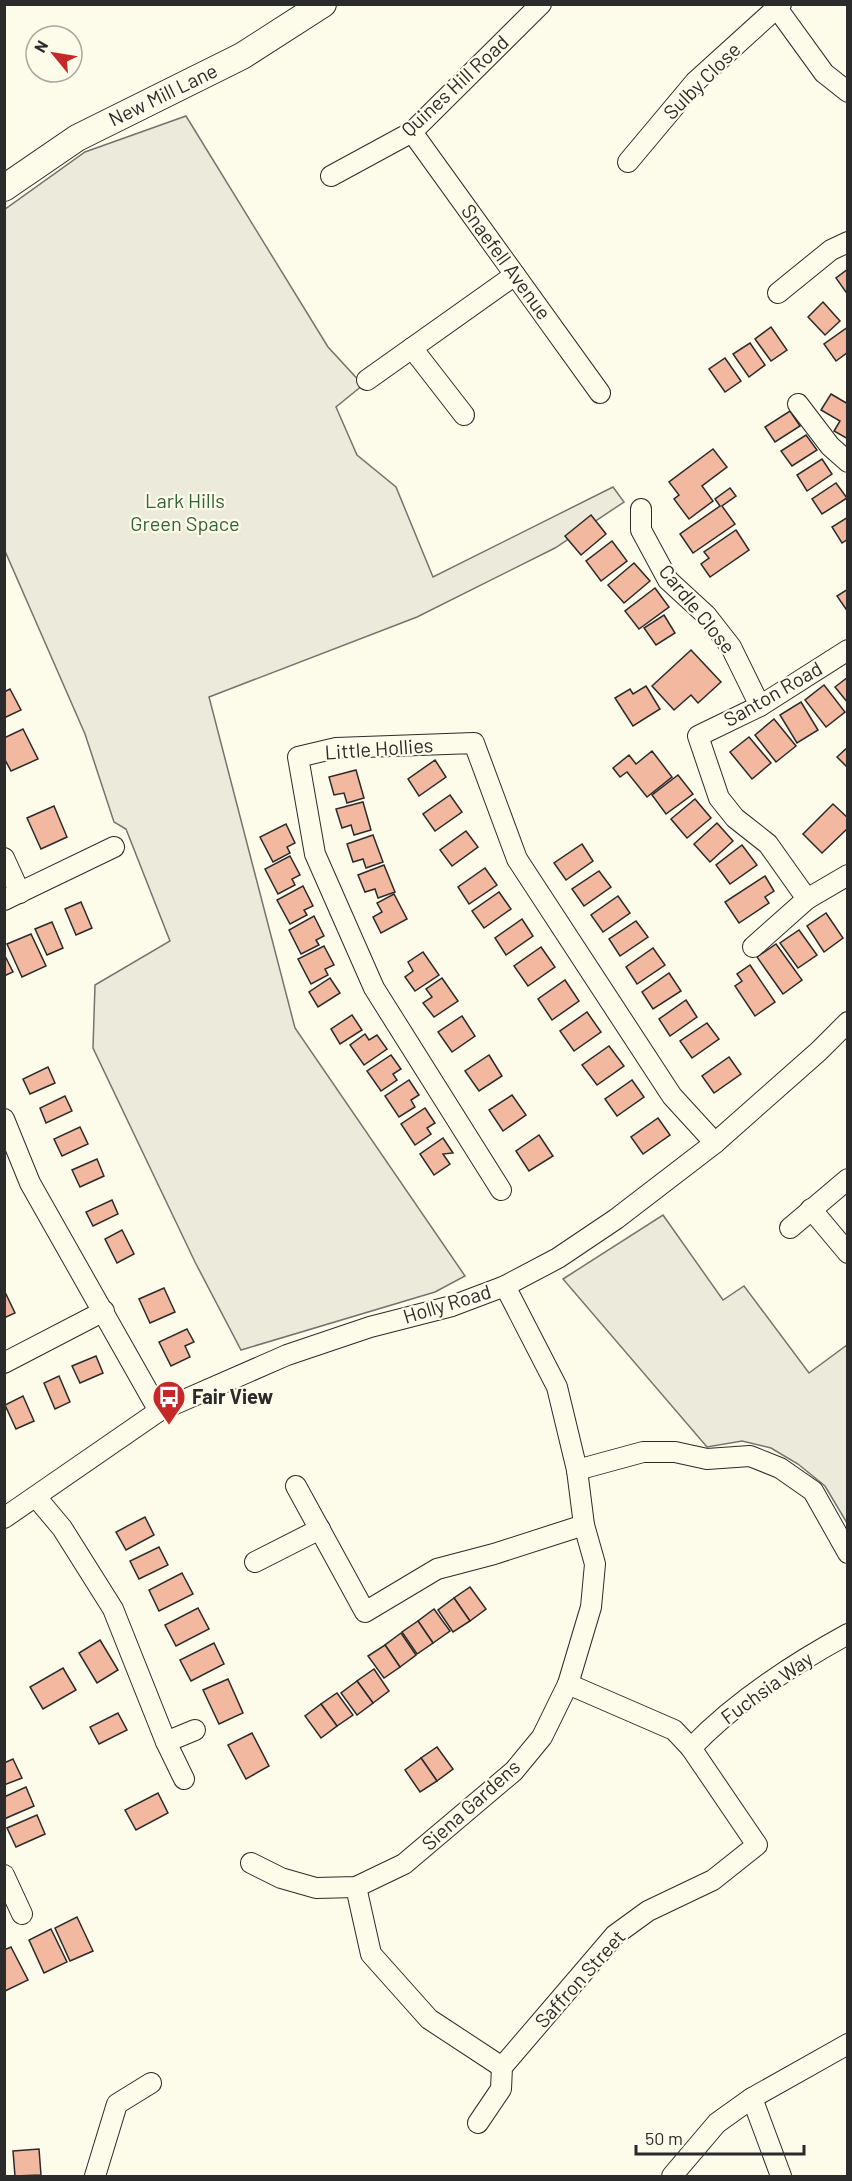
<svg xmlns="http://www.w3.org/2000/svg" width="852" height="2181" font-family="Barlow,sans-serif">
	<rect width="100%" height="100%" fill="#fdfbea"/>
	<g fill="#ecebdb" stroke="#74746e" stroke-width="1.5">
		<polygon points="186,116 328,347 363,385 336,407 357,455 396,487 433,577 613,487 624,502 555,548 417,617 209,697 295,1028 465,1276 435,1292 241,1350 195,1262 93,1048 95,985 170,941 126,829 114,822 85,734 5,551 4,210 85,152"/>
		<polygon points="663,1215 723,1300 744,1286 809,1373 847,1345 847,1523 825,1486 798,1464 771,1448 742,1441 707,1447 563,1279"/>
	</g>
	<g fill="#f2b8a0" stroke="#2b2b2b" stroke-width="1.5">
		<polygon points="848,269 848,295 836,278"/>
		<polygon points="823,302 840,321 825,335 808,317"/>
		<polygon points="771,327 787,350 771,361 755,339"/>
		<polygon points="848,327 848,352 836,361 824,344"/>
		<polygon points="750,343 765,365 749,377 733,354"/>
		<polygon points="725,358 741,381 725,392 709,369"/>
		<polygon points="831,394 848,404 848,439 834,431 840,421 821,410"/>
		<polygon points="790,411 800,426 775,442 765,427"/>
		<polygon points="806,435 817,450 792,466 781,451"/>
		<polygon points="713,449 727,467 702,486 713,501 689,519 674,499 679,495 669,482"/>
		<polygon points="822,459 832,474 807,491 797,475"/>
		<polygon points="836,483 847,498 822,514 812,499"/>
		<polygon points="730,488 736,496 722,506 735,524 693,553 680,534 720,506 715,499"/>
		<polygon points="591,515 606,534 581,555 565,536"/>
		<polygon points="848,517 848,539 842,543 832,527"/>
		<polygon points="736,530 749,550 710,577 701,564 709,558 704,552"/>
		<polygon points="612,541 627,561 601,581 586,561"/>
		<polygon points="634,563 650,581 624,603 608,585"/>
		<polygon points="655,588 669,607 639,629 625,611"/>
		<polygon points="848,589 848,612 837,596"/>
		<polygon points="664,615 675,633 656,645 644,628"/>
		<polygon points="691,650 721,682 698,703 691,695 674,710 652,686"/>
		<polygon points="848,677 848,703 835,687"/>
		<polygon points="824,685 845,712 826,727 805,700"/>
		<polygon points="646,686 660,709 633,726 615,698 630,689 633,694"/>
		<polygon points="10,689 21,710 4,718 4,692"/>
		<polygon points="801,702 818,730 797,743 780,715"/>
		<polygon points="774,719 796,746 776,762 755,735"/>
		<polygon points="23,729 38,759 11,771 4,758 4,738"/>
		<polygon points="749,737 771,763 752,779 730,752"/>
		<polygon points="848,747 848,768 837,757"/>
		<polygon points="652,751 672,777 647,797 627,772 620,777 613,768 629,755 636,764"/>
		<polygon points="435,760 446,777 419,796 408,779"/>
		<polygon points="356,770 364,798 347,803 344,793 334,795 329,777"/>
		<polygon points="678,775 693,794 666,814 652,795"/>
		<polygon points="450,795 462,812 435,831 423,814"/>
		<polygon points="695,799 711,818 687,838 671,819"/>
		<polygon points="363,802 371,830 354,835 351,825 342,828 336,809"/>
		<polygon points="833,804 848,818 848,828 822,853 803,834"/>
		<polygon points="54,806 67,837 41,849 27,818"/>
		<polygon points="717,823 733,841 710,862 694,844"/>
		<polygon points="286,824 295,843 287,847 290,853 273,862 260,837"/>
		<polygon points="466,831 478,847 452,866 440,850"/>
		<polygon points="373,835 383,862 366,868 363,859 353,862 347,844"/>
		<polygon points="582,844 593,861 566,880 554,863"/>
		<polygon points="742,845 757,865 730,884 716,865"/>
		<polygon points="290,856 300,875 292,879 295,885 278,894 265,869"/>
		<polygon points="384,865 395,892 378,898 375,889 365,892 358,875"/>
		<polygon points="485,868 497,885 469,904 458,887"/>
		<polygon points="599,871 611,887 584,906 572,889"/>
		<polygon points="765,876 774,891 765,897 769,903 739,923 725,902"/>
		<polygon points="303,886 313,906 304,910 307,915 290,924 277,900"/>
		<polygon points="499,892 511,909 484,928 472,911"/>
		<polygon points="394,894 407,919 381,933 373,917 382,912 377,903"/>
		<polygon points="618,896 630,913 603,932 591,915"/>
		<polygon points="81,902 92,928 76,935 65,909"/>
		<polygon points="826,913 843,938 824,952 807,926"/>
		<polygon points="314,916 324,936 316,940 319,945 301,954 289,930"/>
		<polygon points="522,919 533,936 506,955 495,938"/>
		<polygon points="636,921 648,937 620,956 609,939"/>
		<polygon points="52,922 63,948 47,955 35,929"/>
		<polygon points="799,930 817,955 798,968 780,943"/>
		<polygon points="31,934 46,966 22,977 7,944"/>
		<polygon points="776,944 802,980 783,994 757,957"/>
		<polygon points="324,946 334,965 325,969 328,975 311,984 298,959"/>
		<polygon points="541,947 555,967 528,986 514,966"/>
		<polygon points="653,948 665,965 637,984 626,967"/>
		<polygon points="423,952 439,975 415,991 405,977 413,971 408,962"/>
		<polygon points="4,954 13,972 4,976"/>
		<polygon points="750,965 775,1002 755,1016 735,986 742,981 737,974"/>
		<polygon points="669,973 681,991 653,1009 642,992"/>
		<polygon points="330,978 340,993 318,1007 309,992"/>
		<polygon points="442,978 458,1001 434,1017 423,1003 432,997 426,989"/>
		<polygon points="565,980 579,1001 552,1020 538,999"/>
		<polygon points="686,1000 697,1017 670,1036 659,1019"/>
		<polygon points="587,1012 601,1032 574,1051 560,1031"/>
		<polygon points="352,1015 362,1030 340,1044 331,1029"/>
		<polygon points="462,1016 475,1036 452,1052 438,1032"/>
		<polygon points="707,1023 719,1039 692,1058 680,1041"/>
		<polygon points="365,1034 369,1040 377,1035 387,1049 364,1065 350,1045"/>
		<polygon points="609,1046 624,1066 597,1085 582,1065"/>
		<polygon points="391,1055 401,1069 393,1074 397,1080 381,1091 367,1071"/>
		<polygon points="489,1055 502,1076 479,1091 465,1071"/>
		<polygon points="729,1057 741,1074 714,1093 702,1076"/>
		<polygon points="48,1067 55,1083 30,1094 23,1079"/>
		<polygon points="409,1080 419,1095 411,1100 415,1107 399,1117 385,1096"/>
		<polygon points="632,1080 644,1097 617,1116 605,1099"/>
		<polygon points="512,1095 526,1115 503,1131 489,1110"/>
		<polygon points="65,1096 72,1111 46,1123 40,1108"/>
		<polygon points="425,1108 435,1123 427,1128 431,1134 415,1145 401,1124"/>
		<polygon points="658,1118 670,1135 643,1154 631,1137"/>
		<polygon points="80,1127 88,1144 62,1156 54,1139"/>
		<polygon points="539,1135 553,1156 529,1171 516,1151"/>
		<polygon points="443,1138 453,1153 443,1154 450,1164 434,1175 420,1154"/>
		<polygon points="97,1159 104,1176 80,1187 72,1170"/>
		<polygon points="112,1200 118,1214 93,1226 86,1212"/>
		<polygon points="122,1230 134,1254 117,1263 105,1239"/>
		<polygon points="164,1288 175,1312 150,1323 139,1299"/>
		<polygon points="4,1290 15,1313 4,1318"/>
		<polygon points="187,1329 194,1342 185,1346 190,1357 171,1366 159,1342"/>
		<polygon points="96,1356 103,1373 80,1383 72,1366"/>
		<polygon points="59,1376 70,1402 55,1409 44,1383"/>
		<polygon points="23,1396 34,1421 16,1429 5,1405"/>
		<polygon points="145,1517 154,1535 126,1550 116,1532"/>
		<polygon points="159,1547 168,1565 139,1579 130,1561"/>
		<polygon points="182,1573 193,1594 159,1611 149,1590"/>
		<polygon points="470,1587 486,1609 470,1621 454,1598"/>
		<polygon points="454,1598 470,1621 453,1632 438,1610"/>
		<polygon points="198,1608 209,1629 176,1646 165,1625"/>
		<polygon points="434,1609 450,1631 433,1643 418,1621"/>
		<polygon points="418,1621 433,1643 417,1654 402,1632"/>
		<polygon points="401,1633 416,1655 400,1667 385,1645"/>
		<polygon points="100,1640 118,1670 97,1683 79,1653"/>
		<polygon points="214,1643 224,1664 191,1681 180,1660"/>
		<polygon points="385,1645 400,1667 384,1678 368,1656"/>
		<polygon points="63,1668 76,1690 43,1709 30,1687"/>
		<polygon points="374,1669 389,1691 373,1703 357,1681"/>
		<polygon points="228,1679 243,1713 219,1724 203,1690"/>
		<polygon points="357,1681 373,1703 357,1715 341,1693"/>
		<polygon points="337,1693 353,1715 337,1726 321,1704"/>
		<polygon points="321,1704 337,1726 321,1738 305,1716"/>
		<polygon points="118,1713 127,1730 99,1744 90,1727"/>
		<polygon points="252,1733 269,1766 246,1779 228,1745"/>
		<polygon points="437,1747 453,1769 437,1781 421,1758"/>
		<polygon points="421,1758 437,1781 420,1792 405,1770"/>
		<polygon points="13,1759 22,1778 4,1785 4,1763"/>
		<polygon points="26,1787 34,1806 4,1819 4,1797"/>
		<polygon points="158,1793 168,1813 136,1830 125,1810"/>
		<polygon points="37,1815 45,1834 16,1847 7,1828"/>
		<polygon points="77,1917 93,1951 70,1961 55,1928"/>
		<polygon points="51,1929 67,1962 44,1973 29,1940"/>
		<polygon points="11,1947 28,1980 5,1991 4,1950"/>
		<polygon points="39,2149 41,2175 15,2176 13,2151"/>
	</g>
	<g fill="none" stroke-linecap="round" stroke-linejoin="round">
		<g stroke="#2b2b2b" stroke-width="22">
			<g id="minor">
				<polyline points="774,4 824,73 848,92"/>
				<polyline points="412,132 600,393"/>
				<polyline points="628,162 695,82 781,4"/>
				<polyline points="331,176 412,132 541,4"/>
				<polyline points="778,293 831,250 848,242"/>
				<polyline points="412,348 464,415"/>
				<polyline points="367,380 515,275"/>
				<polyline points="798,404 830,446 848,462"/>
				<polyline points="641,509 641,530 668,580 706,615 731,647 760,706"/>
				<polyline points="848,650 760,706 698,736 719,798 735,818 768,844 807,899 848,875"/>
				<polyline points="4,858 20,893"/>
				<polyline points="4,900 114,847"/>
				<polyline points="753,947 807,899"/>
				<polyline points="4,1119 30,1183 159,1411"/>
				<polyline points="501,1190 374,988 315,854 298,757 336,748 474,743 517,859 672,1096 715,1143"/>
				<polyline points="811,1209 848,1253"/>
				<polyline points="790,1228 848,1179"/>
				<polyline points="4,1363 104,1311"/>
				<polyline points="577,1470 643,1452 675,1452 707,1459 750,1456 780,1468 813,1491 848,1553"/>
				<polyline points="296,1486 365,1612 437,1569 494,1554 584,1525"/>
				<polyline points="36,1497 62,1528 113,1609 166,1742 184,1779"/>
				<polyline points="4,1518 159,1411 287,1355 370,1327 452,1306 505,1286 558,1258 616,1219 715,1143 819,1051 848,1022"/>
				<polyline points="255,1562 320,1529"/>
				<polyline points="166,1742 195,1730"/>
				<path d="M691,1748C734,1703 793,1664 848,1634"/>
				<polyline points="251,1863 281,1878 316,1888 356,1887 404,1864 514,1771 542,1737 568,1684 591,1607 595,1564 584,1525 577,1470 557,1387 505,1286"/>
				<polyline points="4,1875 22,1914"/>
				<polyline points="356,1887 371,1954 429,2019 502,2067"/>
				<polyline points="752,2098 781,2176"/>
				<polyline points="478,2123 501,2089 502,2067 615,1935 648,1911 713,1880 757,1845 691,1748 674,1730 568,1684"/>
				<polyline points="95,2176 117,2104 151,2083"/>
				<polyline points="672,2176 717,2123 752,2098 848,2044"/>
			</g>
		</g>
		<g stroke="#2b2b2b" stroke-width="28">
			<polyline id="tertiary" points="4,188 77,138 242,56 323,4"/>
		</g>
		<use href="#minor" stroke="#fdfbea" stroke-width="20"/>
		<use href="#tertiary" stroke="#fdfbea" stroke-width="26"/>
	</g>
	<defs>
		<g id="bus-pin" transform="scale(1.725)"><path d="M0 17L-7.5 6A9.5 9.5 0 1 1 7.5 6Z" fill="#c62828" stroke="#fdfbea"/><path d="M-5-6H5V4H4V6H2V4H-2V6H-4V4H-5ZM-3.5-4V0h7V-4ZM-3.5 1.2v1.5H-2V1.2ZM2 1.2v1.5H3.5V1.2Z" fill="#fff"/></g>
	</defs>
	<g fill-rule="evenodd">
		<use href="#bus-pin" x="169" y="1397"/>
	</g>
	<g text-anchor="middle" stroke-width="4.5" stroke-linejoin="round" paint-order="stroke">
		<g font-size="20" fill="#2b2b2b" stroke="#fdfbea">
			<text transform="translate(702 81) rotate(-45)" y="7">Sulby Close</text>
			<text transform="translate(455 86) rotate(-43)" y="7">Quines Hill Road</text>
			<text transform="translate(163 95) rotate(-26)" y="7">New Mill Lane</text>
			<text transform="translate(506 262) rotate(54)" y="7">Snaefell Avenue</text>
			<text transform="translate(697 609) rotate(51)" y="7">Cardle Close</text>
			<text transform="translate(773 694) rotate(-30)" y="7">Santon Road</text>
			<text transform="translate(379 749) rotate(-4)" y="7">Little Hollies</text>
			<text transform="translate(447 1304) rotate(-17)" y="7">Holly Road</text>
			<text transform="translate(767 1688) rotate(-36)" y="7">Fuchsia Way</text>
			<text transform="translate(471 1805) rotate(-42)" y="7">Siena Gardens</text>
			<text transform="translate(580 1979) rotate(-48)" y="7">Saffron Street</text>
		</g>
		<g font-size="20" fill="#34623c" stroke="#fdfbea">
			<text x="185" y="508">Lark Hills<tspan x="185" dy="23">Green Space</tspan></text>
		</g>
		<g font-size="20" font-weight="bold" fill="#2b2b2b" stroke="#fdfbea" text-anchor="start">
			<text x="192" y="1404">Fair View</text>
		</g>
	</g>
	<rect width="852" height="2181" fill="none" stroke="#2b2b2b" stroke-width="12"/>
	<g transform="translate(54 54) rotate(300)"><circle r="28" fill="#fdfbea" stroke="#a9a89e" stroke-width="1.5"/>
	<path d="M0-4.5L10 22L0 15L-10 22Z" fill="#c62828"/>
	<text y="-9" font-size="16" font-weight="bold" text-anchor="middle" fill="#2b2b2b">N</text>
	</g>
	<path d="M636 2145v9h168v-9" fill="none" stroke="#2b2b2b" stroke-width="3"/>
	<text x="645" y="2145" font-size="18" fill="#2b2b2b" stroke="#fdfbea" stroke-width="4.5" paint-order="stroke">50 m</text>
</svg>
